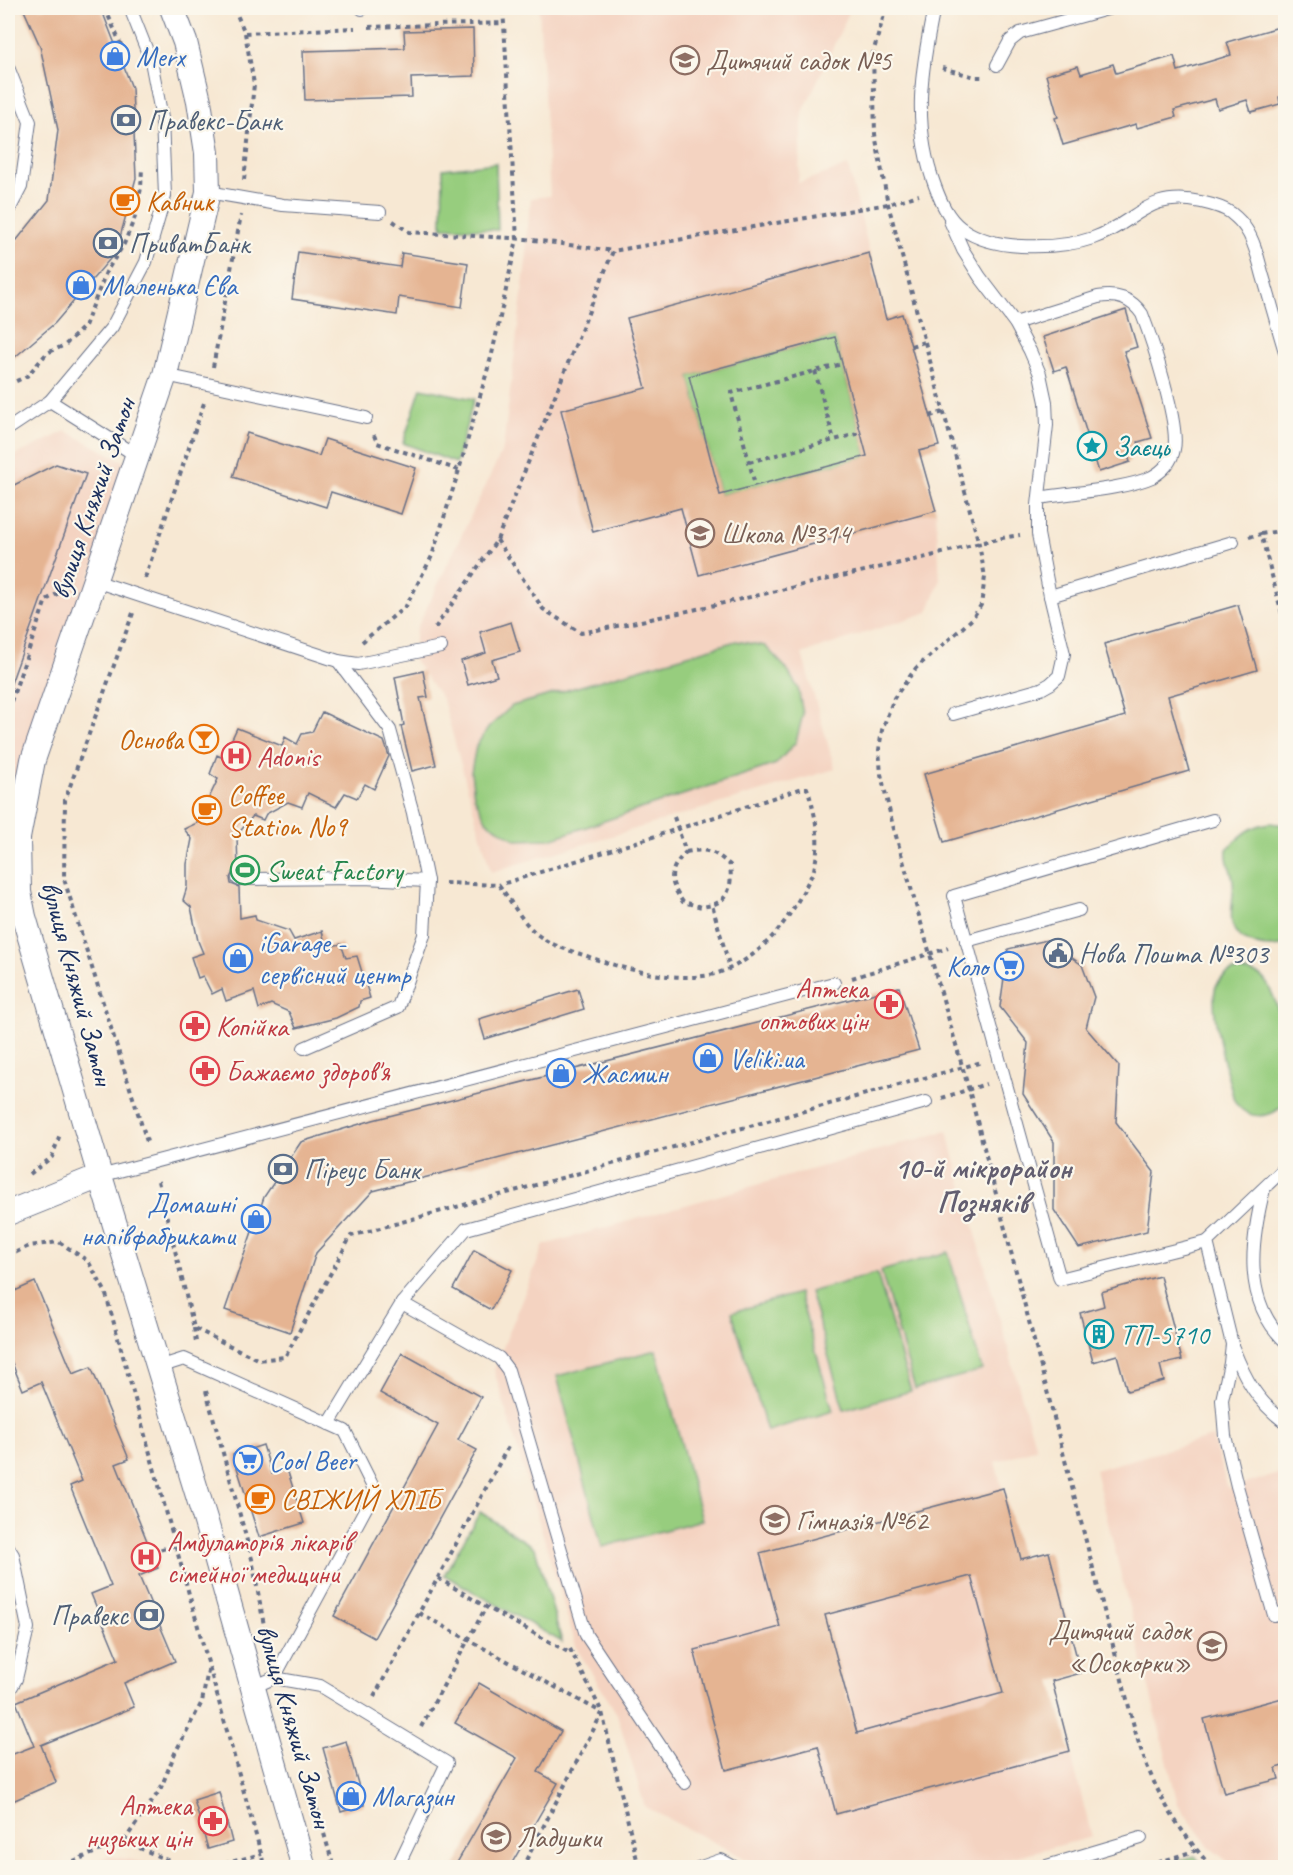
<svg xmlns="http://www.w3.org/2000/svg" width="1293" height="1875" font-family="Caveat,sans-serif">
	<rect width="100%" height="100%" fill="#fbf7ec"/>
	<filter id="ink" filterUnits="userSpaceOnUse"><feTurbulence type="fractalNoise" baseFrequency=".0167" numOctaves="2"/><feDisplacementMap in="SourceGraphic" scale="12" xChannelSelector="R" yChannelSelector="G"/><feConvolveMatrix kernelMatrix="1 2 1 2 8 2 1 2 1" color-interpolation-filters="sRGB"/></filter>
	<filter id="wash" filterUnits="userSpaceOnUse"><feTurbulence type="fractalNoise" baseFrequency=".008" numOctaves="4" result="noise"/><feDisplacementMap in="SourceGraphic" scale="24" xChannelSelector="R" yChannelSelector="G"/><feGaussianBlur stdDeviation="1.35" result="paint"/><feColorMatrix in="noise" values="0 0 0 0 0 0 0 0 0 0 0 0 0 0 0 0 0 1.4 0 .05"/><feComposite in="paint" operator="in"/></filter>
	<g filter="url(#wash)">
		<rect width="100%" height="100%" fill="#f7e8d3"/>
		<g fill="#f4d3c1">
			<polygon points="539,8 851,8 803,112 798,183 848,166 886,318 902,314 939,446 919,451 936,511 940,581 928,612 802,654 835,769 491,872 443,700 413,659 416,630 503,449 527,253 526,239 531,198 550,196"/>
			<polygon points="66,431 127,463 8,835 8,459"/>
			<polygon points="947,1131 1036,1448 995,1462 1021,1559 1047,1552 1081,1673 1052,1681 1092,1837 974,1867 762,1867 645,1807 617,1714 577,1649 494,1370 544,1245"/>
			<polygon points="1212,1437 1228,1489 1285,1472 1285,1867 1235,1867 1209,1847 1178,1804 1095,1470"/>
			<polygon points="109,1856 169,1867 80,1867"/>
		</g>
		<g fill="#97cd7e" stroke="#597e6e" stroke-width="1.5">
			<polygon points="496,163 498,230 442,227 443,169"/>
			<polygon points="835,337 867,456 720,495 689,376"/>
			<polygon points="421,388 474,399 456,463 403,443"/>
			<polygon points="736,641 765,646 786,668 798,688 803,714 796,742 776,764 550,839 516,840 487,822 474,796 471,772 476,746 489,727 512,706"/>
			<path d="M1270,823L1284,825L1286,831L1285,945C1272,948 1262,948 1249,942C1220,930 1236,904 1233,881C1232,868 1225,863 1227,849C1242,835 1249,826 1270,823Z"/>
			<path d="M1233,971C1241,971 1252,971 1260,976C1273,984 1285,1030 1286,1046C1287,1064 1286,1084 1286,1102C1271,1120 1246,1121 1234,1100C1227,1074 1210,1014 1215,990C1217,980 1224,975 1233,971Z"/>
			<polygon points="948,1252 982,1370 915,1389 881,1271"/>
			<polygon points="877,1273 911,1391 844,1410 810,1292"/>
			<polygon points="799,1293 833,1411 767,1431 732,1312"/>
			<polygon points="656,1350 702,1520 602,1547 557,1376"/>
			<polygon points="480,1512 535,1548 562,1642 444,1575"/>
			<polygon points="1195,1856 1203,1867 1157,1867"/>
		</g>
		<g id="blocks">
			<g fill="#e5b492" fill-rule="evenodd">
				<polygon points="23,8 101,8 132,88 136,178 116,252 55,323 8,363 8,251 49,200 58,130 40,46"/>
				<polygon points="1286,25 1286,95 1279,97 1280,104 1251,112 1247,100 1218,109 1215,99 1174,110 1176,117 1137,128 1136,124 1063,145 1055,118 1058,117 1046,75 1078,66 1081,74 1113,64 1116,73 1174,56 1178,71 1231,55 1227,42"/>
				<polygon points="473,29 474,76 411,78 412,97 305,100 303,51 405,48 404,31"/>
				<polygon points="298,252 400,267 402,253 468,263 462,307 399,297 397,315 292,299"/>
				<path d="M869,253L886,319L902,314L939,446L919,451L936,511L699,575L681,508L593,532L561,410L646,388L627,318ZM835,337L867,456L720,495L689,376Z"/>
				<polygon points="1126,310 1137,347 1124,351 1152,438 1138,442 1141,451 1128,455 1130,462 1099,472 1066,367 1054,371 1043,337"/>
				<polygon points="247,433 319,456 325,439 416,468 401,514 331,492 326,507 233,477"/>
				<polygon points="56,464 86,474 10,686 8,685 8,488"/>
				<polygon points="1238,605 1257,670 1168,696 1189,771 944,842 924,774 1125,716 1104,644"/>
				<polygon points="511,622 520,652 492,660 497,676 468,685 461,661 486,653 480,632"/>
				<polygon points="423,671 428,697 420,698 436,765 412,771 401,726 404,725 395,677"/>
				<polygon points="322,712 384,741 389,756 374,789 365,784 357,798 345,793 336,807 308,793 302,807 288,802 266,814 263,820 253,816 237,835 238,871 233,872 230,878 231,884 239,887 240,918 255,915 256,920 289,931 294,940 322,931 326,947 341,944 346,958 357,956 370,998 360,1001 359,1007 336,1018 296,1028 289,1012 271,1004 259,1009 254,991 226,1001 222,989 212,994 203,976 198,978 191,957 203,953 198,941 191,907 183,900 187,887 187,864 192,839 184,829 197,823 218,779 210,774 217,755 223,758 237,728 282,746 285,737 297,744 302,734 312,732"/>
				<polygon points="1047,940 1082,965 1094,997 1086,1028 1119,1066 1116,1122 1154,1172 1147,1231 1079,1248 1054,1210 1054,1142 1023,1094 1028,1043 1000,1007 1008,949"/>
				<polygon points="899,987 919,1050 373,1191 316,1253 290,1332 225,1310 264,1197 301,1142 373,1120"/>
				<polygon points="578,989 584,1009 485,1039 479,1019"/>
				<polygon points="474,1250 512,1270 491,1310 453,1289"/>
				<polygon points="1160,1276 1182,1360 1160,1365 1164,1381 1127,1391 1117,1355 1093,1362 1080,1313 1104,1306 1101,1292"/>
				<polygon points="35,1282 73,1374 91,1367 129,1459 116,1464 158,1568 139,1576 175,1661 124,1683 134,1707 41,1745 56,1782 8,1803 8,1756 34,1746 16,1702 118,1659 91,1594 111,1586 70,1486 82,1481 41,1382 23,1390 8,1353 8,1294"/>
				<polygon points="402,1353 481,1397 458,1440 477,1450 374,1638 334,1616 438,1425 380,1393"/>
				<polygon points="263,1445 272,1474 287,1469 304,1523 259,1537 233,1455"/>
				<path d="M1003,1488L1021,1559L1049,1552L1081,1673L1052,1681L1070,1751L836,1814L818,1746L726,1770L694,1650L780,1627L760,1553ZM971,1576L1003,1693L857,1733L825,1615Z"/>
				<polygon points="479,1683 561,1731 538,1772 558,1783 509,1868 454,1868 517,1758 455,1723"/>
				<polygon points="1286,1697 1286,1765 1276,1768 1279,1779 1224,1793 1204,1719"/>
				<polygon points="346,1741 364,1805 341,1812 323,1748"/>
				<polygon points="219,1792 232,1842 208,1849 194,1800"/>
			</g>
		</g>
	</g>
	<g filter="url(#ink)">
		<use href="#blocks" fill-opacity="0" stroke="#687087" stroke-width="1.5"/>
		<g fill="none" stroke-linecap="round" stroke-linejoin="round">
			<g stroke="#687087" stroke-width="14">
				<g id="service">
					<polyline points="362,8 362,9"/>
					<path d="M934,8C921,70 912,125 935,186C941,202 947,217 961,228C978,240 1001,245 1021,246C1045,247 1070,246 1093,238C1137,223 1146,190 1201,202C1210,204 1223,207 1231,213C1236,217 1243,224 1246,229C1255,242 1259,262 1263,276C1271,303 1278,329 1286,355"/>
					<polyline points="997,65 1010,41 1020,33 1111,8"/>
					<polyline points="8,67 30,122 21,187 8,212"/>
					<polyline points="208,192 283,205 380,212"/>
					<polyline points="950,221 963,250 980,277 1015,323 1030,351 1040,374 1046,402 1047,425 1038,505 1038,534 1050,596 1064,654 1059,676 1050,684 1041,689 953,714"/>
					<path d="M1015,323L1098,297C1117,294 1131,298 1142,314C1152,340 1180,425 1174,449C1172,461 1163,471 1152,477C1126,489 1069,493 1039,498"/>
					<polyline points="165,375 366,418"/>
					<polyline points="50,401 137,456"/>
					<polyline points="8,429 50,401 112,327 146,262 165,196 162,118 151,61 130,8"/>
					<polyline points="95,581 338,661 358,664 441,647"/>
					<polyline points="1050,596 1233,542"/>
					<polyline points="238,879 363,878 427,881"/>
					<polyline points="966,941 1079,910"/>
					<polyline points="304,1048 398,1007 424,935 427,881 413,813 390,730 338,661"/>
					<polyline points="1286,1167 1207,1242 1232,1344 1230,1363 1222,1400 1225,1436 1237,1486 1274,1615 1286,1612"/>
					<polyline points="100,1176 834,983"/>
					<path d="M1264,1189C1251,1240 1242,1302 1286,1342"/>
					<polyline points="1207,1242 1060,1279 954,896 1213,820"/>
					<polyline points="402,1303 499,1358 508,1370 586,1635 685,1783"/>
					<path d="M1233,1348C1246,1381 1257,1401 1286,1423"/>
					<polyline points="159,1367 184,1359 345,1431 375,1491 274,1678 253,1687"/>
					<polyline points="329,1424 402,1303 466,1229 926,1102"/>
					<polyline points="8,1547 13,1555 28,1628 16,1679 8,1693"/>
					<polyline points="274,1678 320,1686 447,1763 397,1868"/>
					<polyline points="698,1868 721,1860 736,1868"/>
					<polyline points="1040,1868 1141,1838"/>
				</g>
			</g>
			<g stroke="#687087" stroke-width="26">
				<g id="minor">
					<polyline points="172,8 185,42 199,101 207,153 208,192 165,375 33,760 18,838 19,892 24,917 100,1176 206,1522 304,1868"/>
					<polyline points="8,1213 100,1176"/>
				</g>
			</g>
			<g stroke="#687087" stroke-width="4" stroke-dasharray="4.5 4.5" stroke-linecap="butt">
				<polyline points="105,8 122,47"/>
				<polyline points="234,8 245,33 254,84 244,180"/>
				<path d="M886,8L873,53L875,134L888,204L979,544L985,577L981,605L972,619L961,629L916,668L894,698L882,730L879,750L881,774L892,822L969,1090L1136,1734C1153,1790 1174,1824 1212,1868"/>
				<polyline points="369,27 504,23"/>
				<polyline points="245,33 355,28"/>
				<polyline points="942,68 975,77 984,77"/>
				<polyline points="393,221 409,232 526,239 613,251"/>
				<polyline points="911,346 924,342"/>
				<polyline points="213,367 241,215"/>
				<polyline points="815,371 834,440"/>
				<polyline points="8,385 27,376 47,353 65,345 85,326 106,272 124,244 135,217 141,188 142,168"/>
				<polyline points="930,416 944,412"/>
				<polyline points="374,435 377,443 459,470"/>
				<polyline points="749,462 861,433"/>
				<polyline points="754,481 731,393 842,364"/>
				<polyline points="1261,534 1286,530"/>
				<polyline points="1249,537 1261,534 1286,629"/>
				<path d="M497,540L543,609L581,633C692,612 803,584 914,560C950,552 984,540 1020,535"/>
				<polyline points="145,578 204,403"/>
				<polyline points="133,613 65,800 64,879 148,1145"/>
				<polyline points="435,628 497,540 613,251 888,204 919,195"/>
				<polyline points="362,642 406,606 432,556 459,470 492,354 517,239 503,8"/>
				<polyline points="8,710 46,600 64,590"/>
				<path d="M674,817L686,852C668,870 668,881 683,902L702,907L712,905L730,968"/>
				<path d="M686,852C707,848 714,851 730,865C732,882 731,899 712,905"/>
				<path d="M445,883L499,885C511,901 522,922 538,935C557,949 571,950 592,958C628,970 680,984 718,973C758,960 785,926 804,890C807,883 812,876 814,869C821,842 816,814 807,788H803L678,829L499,885"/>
				<polyline points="852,978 948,948"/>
				<polyline points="942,1098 986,1084"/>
				<polyline points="30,1174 52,1157 60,1134"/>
				<polyline points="158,1181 194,1328 259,1360 285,1357 351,1236 982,1062"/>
				<polyline points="8,1256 29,1246 59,1242 88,1261 105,1291 265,1868"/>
				<polyline points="194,1328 196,1342"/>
				<polyline points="206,1391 252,1559 265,1631"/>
				<polyline points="152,1552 176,1545"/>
				<polyline points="438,1578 486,1607 570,1653"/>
				<polyline points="419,1613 601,1712"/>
				<polyline points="570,1649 602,1712 639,1868"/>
				<polyline points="374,1697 509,1445"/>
				<polyline points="421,1727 486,1607"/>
				<polyline points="309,1782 334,1868"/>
				<polyline points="124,1841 160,1790 175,1753 202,1702 209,1665"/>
				<polyline points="1177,1856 1178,1868"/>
				<polyline points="56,1868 124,1841 185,1868"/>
				<polyline points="207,1868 262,1854"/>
				<polyline points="522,1868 602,1713"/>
				<polyline points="1141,1868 1197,1850"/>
			</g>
			<use href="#service" stroke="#fff" stroke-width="12"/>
			<use href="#minor" stroke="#fff" stroke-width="24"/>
		</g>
	</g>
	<defs>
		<g id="shop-ring" transform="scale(1.5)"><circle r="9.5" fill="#fbf7ec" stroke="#3f7fe0" stroke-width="1.5"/><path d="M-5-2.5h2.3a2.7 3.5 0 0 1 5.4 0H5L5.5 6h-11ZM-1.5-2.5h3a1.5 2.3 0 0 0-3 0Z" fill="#3f7fe0"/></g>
		<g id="school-ring" transform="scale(1.5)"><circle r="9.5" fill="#fbf7ec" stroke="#8d6e63" stroke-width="1.5"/><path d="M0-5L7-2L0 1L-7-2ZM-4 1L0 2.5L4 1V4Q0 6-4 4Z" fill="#8d6e63"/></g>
		<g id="bank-ring" transform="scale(1.5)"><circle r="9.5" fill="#fbf7ec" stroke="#5c6f8a" stroke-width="1.5"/><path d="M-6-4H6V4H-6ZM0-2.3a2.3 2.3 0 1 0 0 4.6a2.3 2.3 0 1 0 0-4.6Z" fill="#5c6f8a"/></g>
		<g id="cafe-ring" transform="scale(1.5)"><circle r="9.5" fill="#fbf7ec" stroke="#e8710a" stroke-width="1.5"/><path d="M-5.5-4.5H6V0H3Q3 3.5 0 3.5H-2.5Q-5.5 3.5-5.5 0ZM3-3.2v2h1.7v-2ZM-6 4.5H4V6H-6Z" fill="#e8710a"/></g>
		<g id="sight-ring" transform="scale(1.5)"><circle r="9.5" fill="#fbf7ec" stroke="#0f9aa8" stroke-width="1.5"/><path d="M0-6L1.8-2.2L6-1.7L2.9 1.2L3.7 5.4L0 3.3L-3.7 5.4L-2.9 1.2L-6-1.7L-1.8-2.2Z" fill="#0f9aa8"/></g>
		<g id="bar-ring" transform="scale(1.5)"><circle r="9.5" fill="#fbf7ec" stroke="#e8710a" stroke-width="1.5"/><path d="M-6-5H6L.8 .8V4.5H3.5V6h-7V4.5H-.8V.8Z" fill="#e8710a"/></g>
		<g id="hospital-ring" transform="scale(1.5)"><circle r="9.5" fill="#fbf7ec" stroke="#e0444e" stroke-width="1.5"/><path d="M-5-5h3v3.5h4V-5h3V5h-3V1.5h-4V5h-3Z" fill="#e0444e"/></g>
		<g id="stadium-ring" transform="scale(1.5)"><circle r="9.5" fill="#fbf7ec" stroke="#2e9e5b" stroke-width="1.5"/><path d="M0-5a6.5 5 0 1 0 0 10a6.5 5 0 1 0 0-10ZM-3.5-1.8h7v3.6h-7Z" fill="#2e9e5b"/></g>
		<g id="civic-ring" transform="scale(1.5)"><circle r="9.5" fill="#fbf7ec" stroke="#5c6f8a" stroke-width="1.5"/><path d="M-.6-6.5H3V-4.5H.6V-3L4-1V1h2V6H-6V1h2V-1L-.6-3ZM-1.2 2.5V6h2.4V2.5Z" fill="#5c6f8a"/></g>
		<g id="supermarket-ring" transform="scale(1.5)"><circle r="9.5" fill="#fbf7ec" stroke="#3f7fe0" stroke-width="1.5"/><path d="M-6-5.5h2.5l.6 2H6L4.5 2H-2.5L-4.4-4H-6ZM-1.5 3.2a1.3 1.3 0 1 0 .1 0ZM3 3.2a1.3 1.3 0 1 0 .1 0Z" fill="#3f7fe0"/></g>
		<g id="pharmacy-ring" transform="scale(1.5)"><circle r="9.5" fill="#fbf7ec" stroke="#e0444e" stroke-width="1.5"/><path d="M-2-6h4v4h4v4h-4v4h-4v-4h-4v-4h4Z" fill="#e0444e"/></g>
		<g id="building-ring" transform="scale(1.5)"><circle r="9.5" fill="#fbf7ec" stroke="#0f9aa8" stroke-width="1.5"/><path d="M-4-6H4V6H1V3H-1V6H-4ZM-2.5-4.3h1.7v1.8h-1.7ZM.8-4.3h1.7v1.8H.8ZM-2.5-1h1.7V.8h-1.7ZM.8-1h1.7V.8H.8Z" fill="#0f9aa8"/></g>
	</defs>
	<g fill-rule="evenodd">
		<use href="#shop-ring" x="115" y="56"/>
		<use href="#school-ring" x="685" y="60"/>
		<use href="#bank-ring" x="126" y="120"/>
		<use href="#cafe-ring" x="125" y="201"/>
		<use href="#bank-ring" x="108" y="243"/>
		<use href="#shop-ring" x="81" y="285"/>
		<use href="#sight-ring" x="1092" y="446"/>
		<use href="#school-ring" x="700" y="533"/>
		<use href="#bar-ring" x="204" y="739"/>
		<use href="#hospital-ring" x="236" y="756"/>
		<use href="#cafe-ring" x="207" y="810"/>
		<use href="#stadium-ring" x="245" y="870"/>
		<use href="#civic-ring" x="1058" y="953"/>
		<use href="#shop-ring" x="238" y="958"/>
		<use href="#supermarket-ring" x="1009" y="966"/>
		<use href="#pharmacy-ring" x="889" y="1004"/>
		<use href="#pharmacy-ring" x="195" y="1026"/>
		<use href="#shop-ring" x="708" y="1058"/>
		<use href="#pharmacy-ring" x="205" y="1071"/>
		<use href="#shop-ring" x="561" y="1073"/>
		<use href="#bank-ring" x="283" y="1169"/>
		<use href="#shop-ring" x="256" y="1219"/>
		<use href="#building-ring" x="1099" y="1334"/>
		<use href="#supermarket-ring" x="248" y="1460"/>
		<use href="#cafe-ring" x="260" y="1499"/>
		<use href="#school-ring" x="775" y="1520"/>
		<use href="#hospital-ring" x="146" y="1557"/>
		<use href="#bank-ring" x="149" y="1615"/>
		<use href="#school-ring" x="1212" y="1646"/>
		<use href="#shop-ring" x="351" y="1796"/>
		<use href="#pharmacy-ring" x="213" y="1821"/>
		<use href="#school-ring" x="496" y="1837"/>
	</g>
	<g text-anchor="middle" stroke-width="4.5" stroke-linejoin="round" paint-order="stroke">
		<g font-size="28" fill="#366cbe" stroke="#fbf7ec" text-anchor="start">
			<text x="136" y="66">Merx</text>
			<text x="102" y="295">Маленька Єва</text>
			<text x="259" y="952">iGarage -<tspan x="259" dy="32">сервісний центр</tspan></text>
			<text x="988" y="976" text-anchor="end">Коло</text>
			<text x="729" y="1068">Veliki.ua</text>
			<text x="582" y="1083">Жасмин</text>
			<text x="235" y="1213" text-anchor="end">Домашні<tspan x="235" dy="32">напівфабрикати</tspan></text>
			<text x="269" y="1470">Cool Beer</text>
			<text x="372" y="1806">Магазин</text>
		</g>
		<g font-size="28" fill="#785e54" stroke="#fbf7ec" text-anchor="start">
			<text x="706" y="70">Дитячий садок №5</text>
			<text x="721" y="543">Школа №314</text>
			<text x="796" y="1530">Гімназія №62</text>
			<text x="1191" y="1640" text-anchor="end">Дитячий садок<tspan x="1191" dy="32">«Осокорки»</tspan></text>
			<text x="517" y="1847">Ладушки</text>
		</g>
		<g font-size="28" fill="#4e5e75" stroke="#fbf7ec" text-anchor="start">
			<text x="147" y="130">Правекс-Банк</text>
			<text x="129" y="253">ПриватБанк</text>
			<text x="1079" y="963">Нова Пошта №303</text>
			<text x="304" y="1179">Піреус Банк</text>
			<text x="128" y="1625" text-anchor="end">Правекс</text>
		</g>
		<g font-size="28" fill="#c56008" stroke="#fbf7ec" text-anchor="start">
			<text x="146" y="211">Кавник</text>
			<text x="183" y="749" text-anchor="end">Основа</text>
			<text x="228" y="804">Coffee<tspan x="228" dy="32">Station No9</tspan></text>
			<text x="281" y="1509">СВІЖИЙ ХЛІБ</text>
		</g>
		<g font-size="28" fill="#0d838f" stroke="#fbf7ec" text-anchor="start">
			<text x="1113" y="456">Заєць</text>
			<text x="1120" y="1344">ТП-5710</text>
		</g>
		<g font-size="28" fill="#1b2f5e" stroke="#fbf7ec">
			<text transform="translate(92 498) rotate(-71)" y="10">вулиця Княжий Затон</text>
			<text transform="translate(78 983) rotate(75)" y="10">вулиця Княжий Затон</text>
			<text transform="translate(295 1726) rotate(74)" y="10">вулиця Княжий Затон</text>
		</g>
		<g font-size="28" fill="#be3a42" stroke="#fbf7ec" text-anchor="start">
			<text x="257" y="766">Adonis</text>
			<text x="868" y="998" text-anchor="end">Аптека<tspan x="868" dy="32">оптових цін</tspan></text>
			<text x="216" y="1036">Копійка</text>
			<text x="226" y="1081">Бажаємо здоров'я</text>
			<text x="167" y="1551">Амбулаторія лікарів<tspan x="167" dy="32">сімейної медицини</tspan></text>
			<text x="192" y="1815" text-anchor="end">Аптека<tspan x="192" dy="32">низьких цін</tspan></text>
		</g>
		<g font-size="28" fill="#27864d" stroke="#fbf7ec" text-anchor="start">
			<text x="266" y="880">Sweat Factory</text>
		</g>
		<g font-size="30" font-weight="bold" fill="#625e70" stroke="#fbf7ec">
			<text x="983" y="1178">10-й мікрорайон<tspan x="983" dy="34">Позняків</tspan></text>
		</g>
	</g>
	<rect width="1293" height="1875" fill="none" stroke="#fbf7ec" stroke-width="30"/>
</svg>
